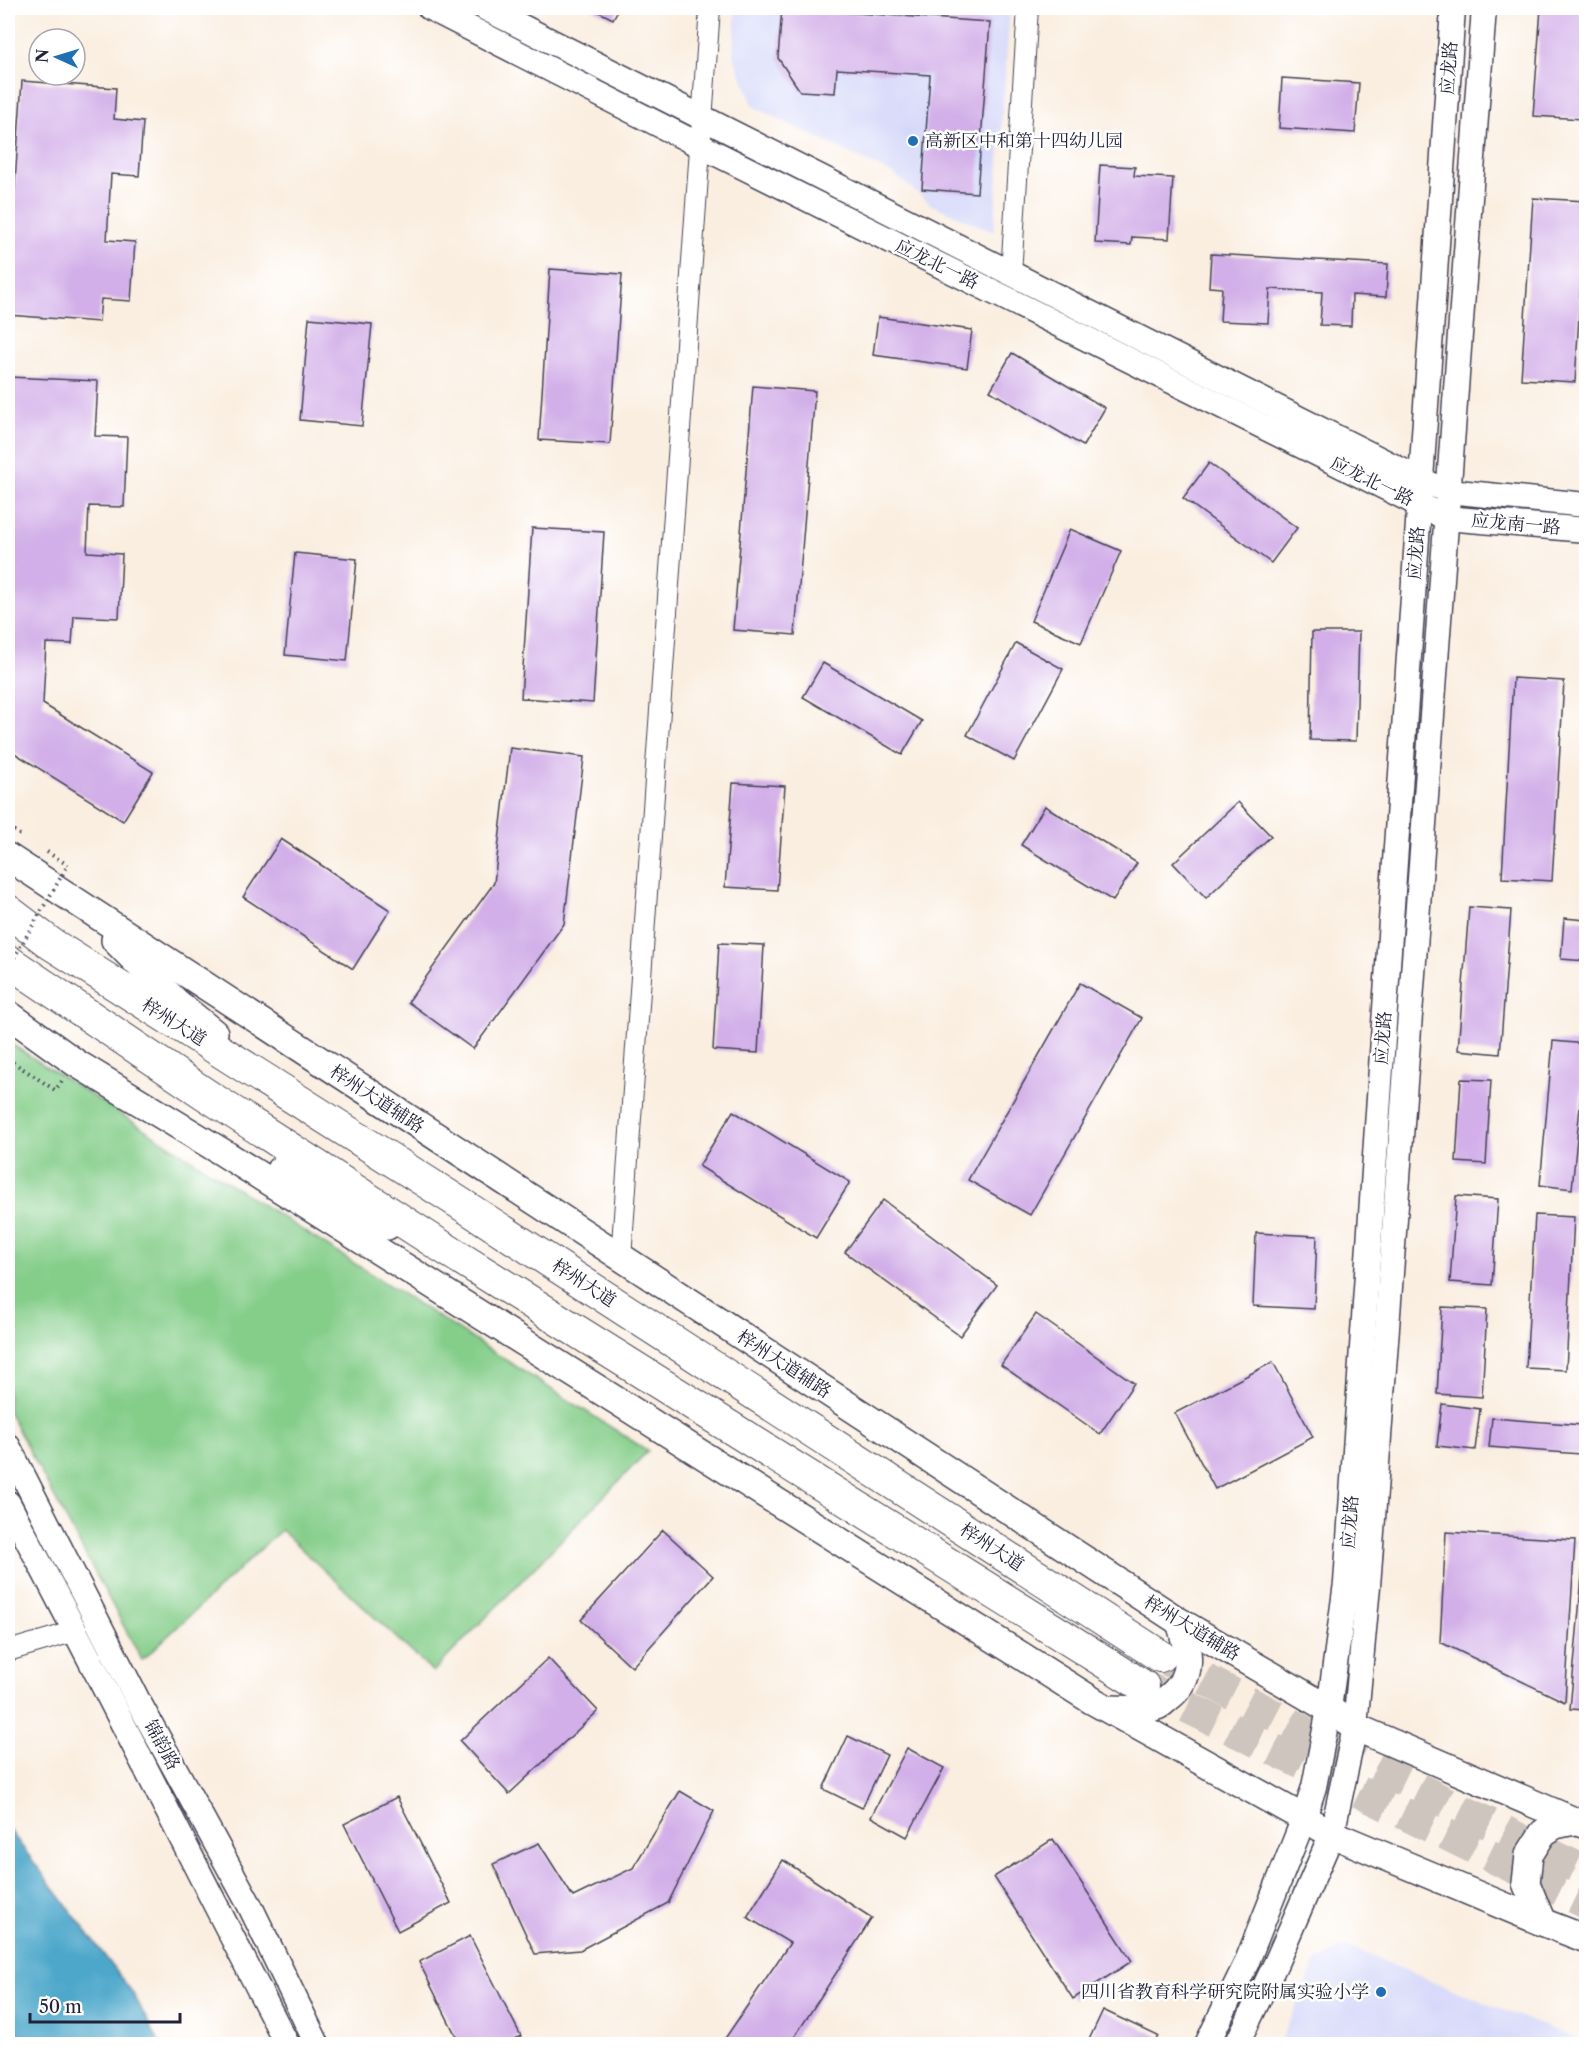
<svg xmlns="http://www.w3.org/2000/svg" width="1594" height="2052" font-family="'Libre Caslon Text','Noto Serif SC',serif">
	<rect width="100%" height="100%" fill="#fff"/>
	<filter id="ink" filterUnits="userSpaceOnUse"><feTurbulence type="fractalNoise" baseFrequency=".0167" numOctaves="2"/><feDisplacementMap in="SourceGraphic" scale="12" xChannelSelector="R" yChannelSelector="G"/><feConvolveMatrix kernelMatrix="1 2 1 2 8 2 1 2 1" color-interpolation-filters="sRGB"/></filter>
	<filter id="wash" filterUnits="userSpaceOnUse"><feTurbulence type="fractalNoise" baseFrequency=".008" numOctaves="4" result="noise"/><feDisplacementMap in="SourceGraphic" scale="24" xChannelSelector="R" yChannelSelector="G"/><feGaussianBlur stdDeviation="1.35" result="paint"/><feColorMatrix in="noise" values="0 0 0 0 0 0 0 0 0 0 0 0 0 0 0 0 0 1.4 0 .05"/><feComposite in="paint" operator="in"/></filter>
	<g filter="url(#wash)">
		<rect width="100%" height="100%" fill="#faeee0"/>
		<g fill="#d5d8f9">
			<polygon points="736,8 1010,8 994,232 932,205 895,175 754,107 733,55"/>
			<polygon points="1346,1946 1533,2022 1586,2042 1586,2044 1279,2044 1316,1962"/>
		</g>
		<polygon fill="#85ce8a" stroke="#547862" stroke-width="1.5" points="8,1042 648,1451 433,1672 281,1530 142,1660 8,1411"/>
		<polygon fill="#4ea7cb" stroke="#386483" stroke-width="1.5" points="8,1828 132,1992 160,2044 8,2044"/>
		<g id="blocks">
			<g fill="#d2afe8">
				<polygon points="591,8 619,8 613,19"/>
				<polygon points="782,8 990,22 977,193 922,189 930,75 837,69 835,93 800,91 778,58"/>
				<polygon points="1541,8 1586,8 1586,70 1583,119 1533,116"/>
				<polygon points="1282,78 1359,83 1355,133 1279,128"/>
				<polygon points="22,81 116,88 114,119 143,122 139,176 111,174 107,240 135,242 131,301 101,299 99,322 8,315 8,283"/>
				<polygon points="1100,165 1135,167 1134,176 1173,178 1169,239 1132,237 1131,245 1095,243"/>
				<polygon points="1533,198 1586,201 1575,382 1521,379"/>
				<polygon points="1211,254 1388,264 1386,297 1352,295 1351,326 1320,325 1322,292 1270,289 1268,323 1220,321 1222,288 1209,287"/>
				<polygon points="550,269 622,274 610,444 539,440"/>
				<polygon points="878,317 972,330 967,368 873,355"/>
				<polygon points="309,318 372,324 362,426 300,420"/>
				<polygon points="1012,353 1105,408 1083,446 990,391"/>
				<polygon points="8,377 98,381 95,436 127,437 124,507 89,506 87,552 122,554 119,618 74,616 72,644 46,643 43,704 153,772 123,821 8,749"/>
				<polygon points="753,386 815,391 795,635 733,630"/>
				<polygon points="1209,463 1297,528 1271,563 1183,498"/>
				<polygon points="532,528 604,532 593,703 521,698"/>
				<polygon points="1070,529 1121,551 1081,643 1031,621"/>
				<polygon points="295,553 357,559 347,661 285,655"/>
				<polygon points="1312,632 1359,632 1356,741 1310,740"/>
				<polygon points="1016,643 1063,669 1014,761 967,735"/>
				<polygon points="823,663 922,721 902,755 803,697"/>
				<polygon points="1513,678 1564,681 1552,881 1502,878"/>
				<polygon points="510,748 584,757 564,924 473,1049 408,1002 494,883"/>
				<polygon points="733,783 785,786 777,890 725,887"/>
				<polygon points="1238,802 1271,836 1206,898 1173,863"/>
				<polygon points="1045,806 1137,863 1113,901 1021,845"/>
				<polygon points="281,839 390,910 353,969 243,897"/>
				<polygon points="1469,907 1511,910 1500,1054 1458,1050"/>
				<polygon points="1564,918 1586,920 1586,961 1561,959"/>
				<polygon points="719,943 764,945 758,1053 713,1050"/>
				<polygon points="1080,983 1142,1018 1030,1215 968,1180"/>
				<polygon points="1553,1041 1586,1044 1572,1189 1540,1185"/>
				<polygon points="1461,1079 1491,1080 1486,1164 1456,1162"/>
				<polygon points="733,1111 850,1182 816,1238 699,1166"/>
				<polygon points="1456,1196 1498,1199 1492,1285 1450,1282"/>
				<polygon points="883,1200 997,1285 960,1336 845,1252"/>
				<polygon points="1535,1215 1574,1217 1566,1370 1526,1368"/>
				<polygon points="1256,1233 1317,1236 1314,1309 1253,1306"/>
				<polygon points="1442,1307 1487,1309 1482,1397 1437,1394"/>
				<polygon points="1036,1314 1134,1383 1100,1434 1001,1365"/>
				<polygon points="1273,1362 1313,1437 1215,1489 1175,1413"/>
				<polygon points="1442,1404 1480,1409 1475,1450 1437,1446"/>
				<polygon points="1492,1418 1582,1425 1580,1454 1489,1447"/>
				<polygon points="663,1530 713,1576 632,1667 581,1620"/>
				<polygon points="1446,1532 1575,1540 1565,1702 1440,1642"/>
				<polygon points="1585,1543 1586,1543 1586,1710 1570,1709"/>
				<polygon points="548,1658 598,1711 509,1794 460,1741"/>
				<polygon points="848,1736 887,1755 862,1808 823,1789"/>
				<polygon points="907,1748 944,1768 907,1837 871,1817"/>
				<polygon points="680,1791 714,1811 668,1903 580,1950 535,1954 493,1864 539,1843 573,1897 633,1868"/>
				<polygon points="397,1797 451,1903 398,1931 344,1824"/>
				<polygon points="1053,1839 1132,1961 1073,1999 994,1877"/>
				<polygon points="783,1860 872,1918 790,2044 731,2044 724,2040 790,1943 747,1917"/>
				<polygon points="470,1936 521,2036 504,2044 460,2044 419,1962"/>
				<polygon points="1103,2010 1158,2036 1154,2044 1087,2044"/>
			</g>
		</g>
	</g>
	<g filter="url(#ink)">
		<use href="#blocks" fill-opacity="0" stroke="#424154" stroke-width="1.5"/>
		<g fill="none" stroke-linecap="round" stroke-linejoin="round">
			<g stroke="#cfc5bf" stroke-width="32" stroke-dasharray="32 16" stroke-linecap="butt">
				<polyline points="1162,1657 1333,1746 1586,1872"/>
				<polyline points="1144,1686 1586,1903"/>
			</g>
			<g stroke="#424154" stroke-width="22">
				<g id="minor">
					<polyline points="1011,274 1028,8"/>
					<polyline points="621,1258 710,8"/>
					<polyline points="8,1651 76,1631"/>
				</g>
			</g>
			<g stroke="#424154" stroke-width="27">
				<g id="tertiary">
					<polyline points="430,8 699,145 1446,518 1586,530"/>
					<polyline points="485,8 1421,480 1448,491 1586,505"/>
					<polyline points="8,1446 137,1699 249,1904 317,2044"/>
					<path d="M8,1503C103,1682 194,1864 287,2044"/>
					<polyline points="1207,2044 1246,1964 1304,1818 1314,1787 1329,1709 1346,1583 1453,8"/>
					<polyline points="1237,2044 1276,1963 1332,1834 1355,1727 1368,1586 1484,8"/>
				</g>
			</g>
			<g stroke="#424154" stroke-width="30">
				<g id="secondary">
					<polyline points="8,857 1180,1622 1329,1709 1355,1727 1574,1821 1586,1825"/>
					<polyline points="115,940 176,1002 214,1033"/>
					<polyline points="8,1014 76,1063 222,1152 1093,1701 1332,1834 1542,1922 1586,1939"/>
					<polyline points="280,1170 387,1226"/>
					<path d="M1111,1709C1125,1709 1144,1712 1157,1706C1161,1705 1165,1700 1168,1698C1195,1678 1189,1650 1180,1622"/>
					<polyline points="1542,1922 1526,1883 1529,1855 1543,1833 1555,1825 1574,1821"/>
				</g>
			</g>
			<g stroke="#424154" stroke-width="34">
				<g id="trunk">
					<polyline points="8,911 50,943 458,1202 1160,1656"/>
					<polyline points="8,961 205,1094 441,1246 1143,1686"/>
				</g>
			</g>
			<g stroke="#424154" stroke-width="4" stroke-dasharray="1.5 4.5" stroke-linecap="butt">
				<polyline points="10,836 14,831 23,837"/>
				<polyline points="47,852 68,865"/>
				<polyline points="8,1059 55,1090 63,1080"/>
			</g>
			<use href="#minor" stroke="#fff" stroke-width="20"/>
			<use href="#tertiary" stroke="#fff" stroke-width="24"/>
			<use href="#secondary" stroke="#fff" stroke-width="27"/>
			<use href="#trunk" stroke="#fff" stroke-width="32"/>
			<polyline stroke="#424154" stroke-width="4" stroke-dasharray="1.5 4.5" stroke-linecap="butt" points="8,968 68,865"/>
		</g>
	</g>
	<g fill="#1f6fb2" stroke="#fff" stroke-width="2">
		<circle cx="913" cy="141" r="6"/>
		<circle cx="1381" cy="1992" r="6"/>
	</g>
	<g text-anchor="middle" stroke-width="5" stroke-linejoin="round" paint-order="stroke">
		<g font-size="18" fill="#22223b" stroke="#fff">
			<text transform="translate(1449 68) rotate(-86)" y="6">应龙路</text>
			<text transform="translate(937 264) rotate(26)" y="6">应龙北一路</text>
			<text transform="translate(1372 481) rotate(26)" y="6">应龙北一路</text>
			<text transform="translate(1516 524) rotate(5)" y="6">应龙南一路</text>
			<text transform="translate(1416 553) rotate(-86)" y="6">应龙路</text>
			<text transform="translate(174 1022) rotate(32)" y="6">梓州大道</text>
			<text transform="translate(1383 1038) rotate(-86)" y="6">应龙路</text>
			<text transform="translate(377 1099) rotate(33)" y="6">梓州大道辅路</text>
			<text transform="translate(584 1283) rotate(33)" y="6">梓州大道</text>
			<text transform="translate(784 1364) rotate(33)" y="6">梓州大道辅路</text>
			<text transform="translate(1350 1522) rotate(-86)" y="6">应龙路</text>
			<text transform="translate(992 1547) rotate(33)" y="6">梓州大道</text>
			<text transform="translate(1192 1628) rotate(31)" y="6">梓州大道辅路</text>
			<text transform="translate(162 1745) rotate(61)" y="6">锦韵路</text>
		</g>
		<g font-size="18" fill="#22223b" stroke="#fff" text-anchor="start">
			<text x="925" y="147">高新区中和第十四幼儿园</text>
			<text x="1369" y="1998" text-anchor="end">四川省教育科学研究院附属实验小学</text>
		</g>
	</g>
	<rect width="1594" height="2052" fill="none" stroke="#fff" stroke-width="30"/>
	<g transform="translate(57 57) rotate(274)"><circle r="28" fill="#ffffff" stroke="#a7a7b1" stroke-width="1.5"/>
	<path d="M0-4.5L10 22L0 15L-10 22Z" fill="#1f6fb2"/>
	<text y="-9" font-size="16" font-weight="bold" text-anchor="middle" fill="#22223b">N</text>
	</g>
	<path d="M30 2013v9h150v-9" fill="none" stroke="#22223b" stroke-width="3"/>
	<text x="39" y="2013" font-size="18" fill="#22223b" stroke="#ffffff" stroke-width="4.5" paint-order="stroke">50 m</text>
</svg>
